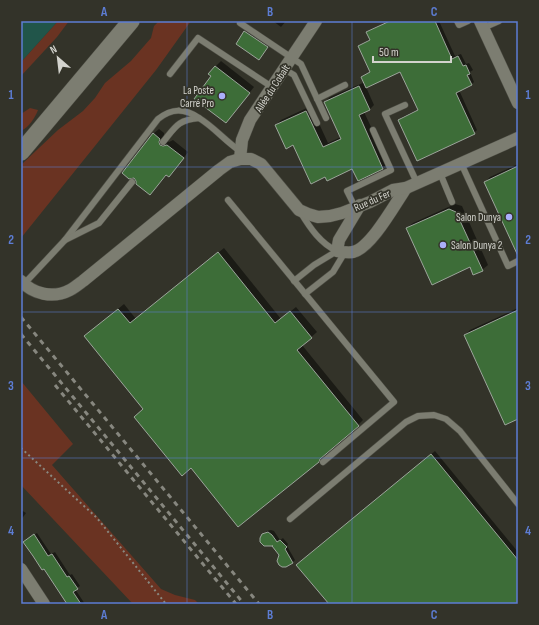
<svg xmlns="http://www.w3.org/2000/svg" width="539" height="625" font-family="'Sofia Sans Condensed',sans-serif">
	<rect width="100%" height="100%" fill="#333329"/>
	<g fill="#6a3322">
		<polygon points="58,21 69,21 57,37 21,76 21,62"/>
		<polygon points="159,21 191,21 156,70 21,238 21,165 58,130 83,111 95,98 105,83 131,61 151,38 154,26"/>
		<path d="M30,108L38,110C35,118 29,127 21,131V114Z"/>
		<polygon points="21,381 73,444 52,465 161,589 175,595 195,600 199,604 133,604 21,485"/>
	</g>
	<polygon fill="#21554a" points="21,21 58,21 21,62"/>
	<g fill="#0007">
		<polygon points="273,21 286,21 281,27"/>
		<polygon points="389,21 439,21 455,56 461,54 466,64 469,63 473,70 470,72 474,82 472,84 466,70 459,90 477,130 474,133 399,120 402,117 419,109 401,71 366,87 374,105 369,110 364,112 388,163 383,168 358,180 353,168 325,176 276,125 281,120 311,106 328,143 341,137 325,102 330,97 365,82 362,77 371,71 359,46 370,39 367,32 370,30"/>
		<polygon points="247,29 270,44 268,46 246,31"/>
		<polygon points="221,61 254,87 226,122 213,76 215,67"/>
		<polygon points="159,129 164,133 164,136 165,140 169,142 173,140 188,152 174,171 167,175 150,194 153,134"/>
		<polygon points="518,164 518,251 485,182 490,177"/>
		<polygon points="455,204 462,206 488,265 482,270 470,266 407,228 413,223"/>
		<polygon points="224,248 281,319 296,307 317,332 302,345 363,420 358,425 144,409 91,331 124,304 136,319"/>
		<polygon points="518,308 518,418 465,335 470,330"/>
		<polygon points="435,451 518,552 518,604 330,604 302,561"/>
		<polygon points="21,510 26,513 21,520"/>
		<polygon points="271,530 274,531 280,540 283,538 288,544 287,546 295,560 293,562 285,567 280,554 273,546 262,536 267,531"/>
		<polygon points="37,533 51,554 55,552 70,575 72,574 80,586 75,589 85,604 69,604 27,539"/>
	</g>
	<g fill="#3d6d38" stroke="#9ca59b">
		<polygon points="390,21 435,21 452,59 458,56 463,66 466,65 470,74 467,75 472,85 456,93 475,134 417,161 398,120 418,110 400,72 366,88 361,77 370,72 358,46 370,40 366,32"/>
		<polygon points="244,31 268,47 259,60 236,44"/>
		<polygon points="215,66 250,93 226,123 194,99 211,76 208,74"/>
		<polygon points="359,86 370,110 359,115 383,169 358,181 352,169 327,181 325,177 311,184 293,145 286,149 275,125 306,111 323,147 341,139 324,102"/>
		<polygon points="153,133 160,139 159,142 160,145 163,146 167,145 184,158 169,177 166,175 150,195 136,184 136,181 134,178 129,179 122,173"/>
		<polygon points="518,166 518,256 484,182"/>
		<polygon points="449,209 456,212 483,271 473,275 470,267 432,285 406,228"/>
		<polygon points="218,252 275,323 290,311 312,338 297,350 359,426 320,459 319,462 238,527 191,468 182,476 134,417 143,409 84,336 118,309 130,323"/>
		<polygon points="518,310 518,419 505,425 464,335"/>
		<polygon points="431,454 518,560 518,604 329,604 296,565"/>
		<polygon points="268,532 272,535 277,542 280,540 287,547 285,549 293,563 286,567 282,567 279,565 277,561 279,555 272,546 273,546 264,546 260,542 260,538 262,534"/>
		<polygon points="34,534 48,556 52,554 67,577 69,576 78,589 73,592 81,604 67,604 44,569 42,570 33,556 23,542"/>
	</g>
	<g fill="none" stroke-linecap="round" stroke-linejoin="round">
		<g stroke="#4f4f46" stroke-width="7">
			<g id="service">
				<polyline points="457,21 459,25 468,21"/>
				<polyline points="240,23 301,64 326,118"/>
				<polyline points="483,28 499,21"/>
				<polyline points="284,69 294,75 317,123"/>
				<polyline points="170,74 198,38 272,87"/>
				<polyline points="317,99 345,85"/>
				<polyline points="405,105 385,114 417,183"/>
				<path d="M163,142C176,126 178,120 199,118C214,127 225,141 240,151"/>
				<polyline points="461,163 508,266 518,261"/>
				<polyline points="440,173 452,202"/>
				<polyline points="228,200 394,402 323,462"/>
				<polyline points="355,207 347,191 391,170 373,130"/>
				<path d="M65,240L158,119C172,108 184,108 199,118"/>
				<path d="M294,281L314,265L337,251C321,244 310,228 301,213"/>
				<polyline points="24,284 65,240 99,223 132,182"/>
				<polyline points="305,294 333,272 345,252"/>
				<polyline points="290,519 406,422 418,416 434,415 446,419 460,431 518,504"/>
			</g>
		</g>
		<g stroke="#4f4f46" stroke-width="13">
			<g id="minor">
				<polyline points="480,21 518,103"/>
				<polyline points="240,159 242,140 250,120 316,21"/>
				<path d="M360,205L339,240L337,251C342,252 348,253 353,252C371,248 395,204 406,188"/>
				<path d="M21,281C33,294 53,299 70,290C74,288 79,284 83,281L219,170L230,162L240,159H251L261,164L299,210L308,214L318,217L330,216L342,213L370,202L393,190L406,188L518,138"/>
				<polyline points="21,569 44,604"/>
			</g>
		</g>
		<g stroke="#4f4f46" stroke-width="18">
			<polyline id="secondary" points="21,152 131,21"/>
		</g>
		<polyline stroke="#898981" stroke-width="2" stroke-dasharray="2 3" stroke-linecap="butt" points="21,448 97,518 166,604"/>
		<use href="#service" stroke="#7c7d71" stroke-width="6"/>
		<use href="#minor" stroke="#7c7d71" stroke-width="12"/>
		<use href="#secondary" stroke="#7c7d71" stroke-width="17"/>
		<g stroke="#87877f" stroke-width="3" stroke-dasharray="5 5" stroke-linecap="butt">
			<polyline points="21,317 259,604"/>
			<polyline points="21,334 244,604"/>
			<polyline points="55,385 236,604"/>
		</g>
	</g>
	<path fill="none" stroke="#5d7dd4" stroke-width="1" stroke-opacity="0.55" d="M187,21V604M352,21V604M21,167H518M21,312H518M21,458H518"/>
	<g fill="#abaffb" stroke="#333329" stroke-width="1.5">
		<circle cx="222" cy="96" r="4"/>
		<circle cx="509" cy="217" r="4"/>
		<circle cx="443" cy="245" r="4"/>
	</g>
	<g text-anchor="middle" stroke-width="3.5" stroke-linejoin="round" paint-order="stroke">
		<g font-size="11" fill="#d3d3cd" stroke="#333329">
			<text transform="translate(272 88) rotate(-57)" y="4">Allée du Cobalt</text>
			<text transform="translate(372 200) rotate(-24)" y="4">Rue du Fer</text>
		</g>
		<g font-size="11" fill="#d3d3cd" stroke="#333329" text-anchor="end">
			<text x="214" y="94">La Poste<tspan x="214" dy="13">Carré Pro</tspan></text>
			<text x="501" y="221">Salon Dunya</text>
			<text x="451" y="249" text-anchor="start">Salon Dunya 2</text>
		</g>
	</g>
	<rect width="539" height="625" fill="none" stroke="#333329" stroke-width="44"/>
	<g transform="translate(58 58) rotate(332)" stroke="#333329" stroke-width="3" paint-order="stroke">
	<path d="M0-3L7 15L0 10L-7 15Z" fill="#d3d3cd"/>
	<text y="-6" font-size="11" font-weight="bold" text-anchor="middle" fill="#d3d3cd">N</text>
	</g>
	<path d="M373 56v6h78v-6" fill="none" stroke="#d3d3cd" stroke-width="2"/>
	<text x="379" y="56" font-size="12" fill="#d3d3cd" stroke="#333329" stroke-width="3" paint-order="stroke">50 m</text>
	<rect x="22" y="22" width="495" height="581" fill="none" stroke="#5d7dd4" stroke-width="1.5"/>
	<g font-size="13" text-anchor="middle" font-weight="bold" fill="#5d7dd4">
		<text x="104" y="16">A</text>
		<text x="270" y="16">B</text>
		<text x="434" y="16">C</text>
		<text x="11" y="99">1</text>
		<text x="528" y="99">1</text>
		<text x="11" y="244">2</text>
		<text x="528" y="244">2</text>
		<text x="11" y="390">3</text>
		<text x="528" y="390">3</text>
		<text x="11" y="535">4</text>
		<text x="528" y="535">4</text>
		<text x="104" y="619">A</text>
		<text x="270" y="619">B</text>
		<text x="434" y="619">C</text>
	</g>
</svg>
